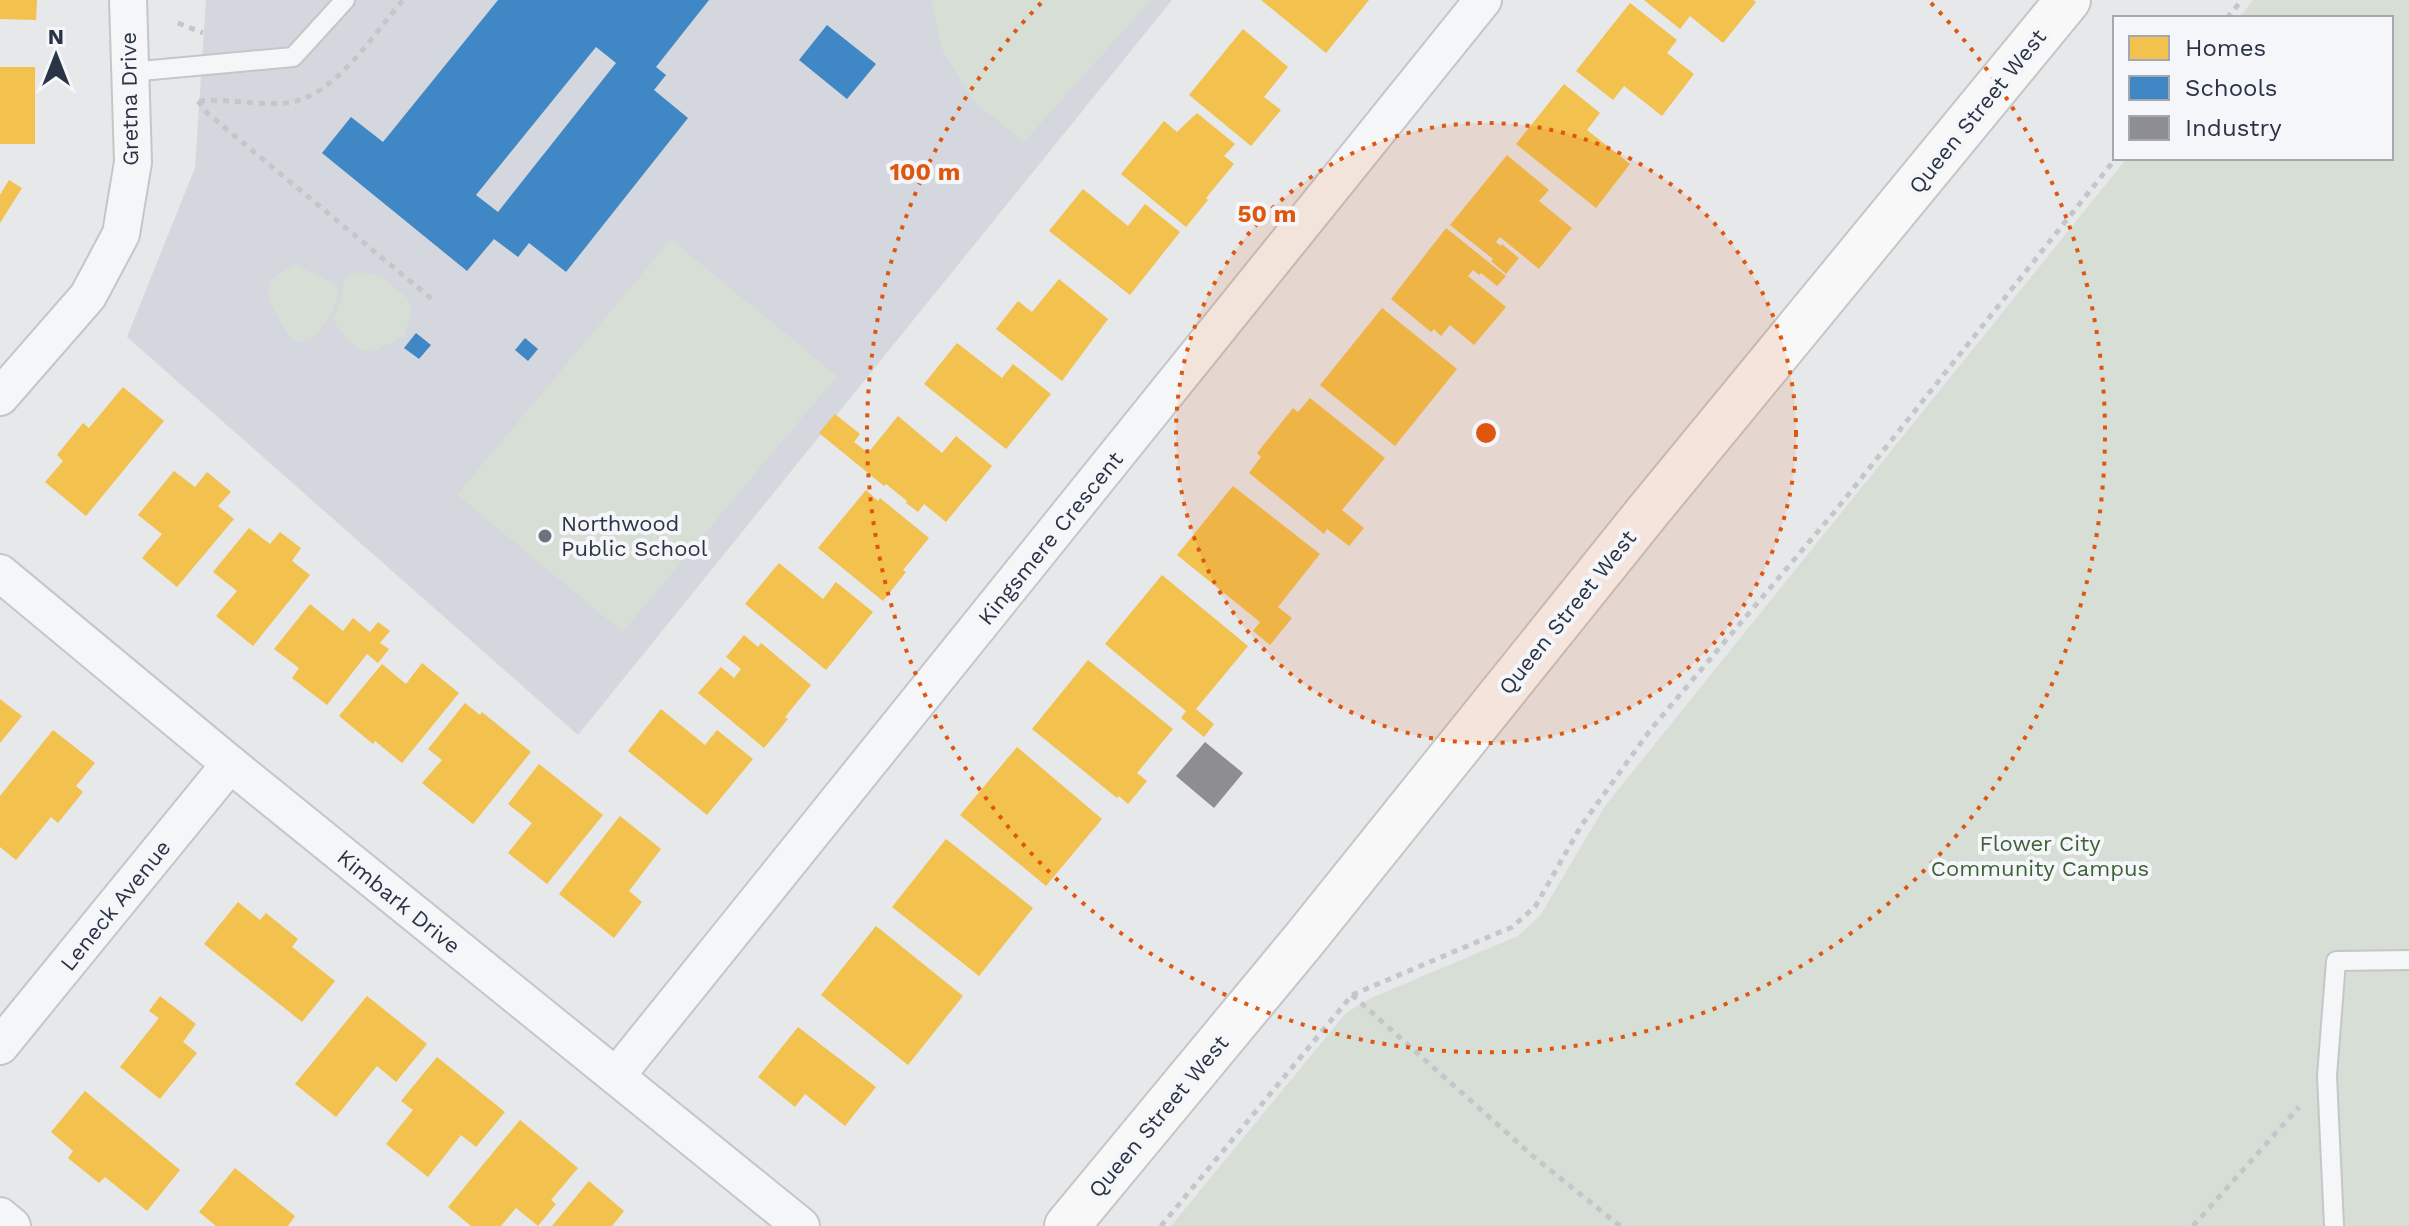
<svg xmlns="http://www.w3.org/2000/svg" width="2409" height="1226" font-family="'Work Sans',sans-serif">
	<rect width="100%" height="100%" fill="#e6e8ea"/>
	<polygon fill="#d4d7dd" points="206,0 1172,0 578,735 127,337 195,168"/>
	<g fill="#d6ded6">
		<polygon points="931,0 1151,0 1024,142 975,103 942,50"/>
		<polygon points="2253,0 2409,0 2409,1226 1171,1226 1346,1013 1371,998 1518,936 1540,916 1605,806 2127,158 2391,158 2391,18 2239,18"/>
		<polygon points="671,239 837,376 623,632 457,495"/>
		<path d="M296,265L337,285C341,301 324,330 310,339C308,340 298,342 296,342C287,336 283,326 278,317C261,288 264,278 296,265Z"/>
		<path d="M357,272L381,275L409,300L412,311L404,336C395,340 384,348 374,351C357,355 341,332 333,320L341,303L344,279Z"/>
	</g>
	<g fill="#f2c14e">
		<polygon points="0,0 37,0 36,20 0,19"/>
		<polygon points="1261,0 1369,0 1326,53"/>
		<polygon points="1644,0 1753,0 1756,2 1723,43 1690,16 1680,29"/>
		<polygon points="1630,3 1677,40 1667,53 1694,74 1662,116 1624,86 1613,100 1576,71"/>
		<polygon points="1243,29 1288,67 1264,97 1281,110 1251,146 1189,95"/>
		<rect x="0" y="67" width="35" height="77"/>
		<polygon points="1564,84 1600,113 1587,130 1630,164 1596,208 1516,144"/>
		<polygon points="1197,113 1235,144 1224,156 1234,164 1206,198 1208,200 1186,227 1121,174 1164,121 1177,132"/>
		<polygon points="1507,155 1549,190 1539,201 1572,228 1539,269 1500,237 1496,242 1501,246 1502,244 1519,258 1506,274 1491,261 1493,259 1450,225"/>
		<polygon points="9,180 22,188 0,223 0,195"/>
		<polygon points="1083,189 1128,226 1145,204 1180,232 1130,295 1049,231"/>
		<polygon points="1446,228 1506,276 1497,286 1481,273 1479,275 1473,270 1468,276 1506,307 1474,345 1450,325 1441,336 1434,329 1431,332 1391,299"/>
		<polygon points="1059,279 1108,319 1062,381 996,329 1018,301 1032,312"/>
		<polygon points="1382,308 1457,369 1395,446 1320,385"/>
		<polygon points="957,343 1002,378 1013,364 1051,394 1006,449 924,384"/>
		<polygon points="123,387 164,421 86,516 45,482 63,461 57,455 83,423 89,428"/>
		<polygon points="1310,398 1385,458 1342,510 1364,528 1349,546 1327,529 1324,534 1249,473 1261,457 1257,453 1293,408 1298,412"/>
		<polygon points="835,414 860,434 854,442 868,453 898,416 942,453 956,436 992,466 946,522 924,504 918,512 906,503 907,501 886,484 884,486 819,433"/>
		<polygon points="174,471 195,487 207,472 231,492 218,506 234,519 177,587 142,558 162,534 138,515"/>
		<polygon points="1233,486 1320,554 1278,607 1292,618 1270,645 1253,631 1260,622 1177,555"/>
		<polygon points="866,490 878,501 880,498 929,538 903,570 906,572 883,601 818,548"/>
		<polygon points="249,528 270,544 280,532 301,548 292,561 310,575 253,646 216,616 237,591 213,572"/>
		<polygon points="779,563 823,599 836,582 873,612 826,670 745,604"/>
		<polygon points="1162,575 1248,646 1196,709 1214,724 1204,737 1181,718 1186,711 1105,644"/>
		<polygon points="310,604 343,631 353,618 370,632 378,622 390,631 380,643 389,649 378,663 367,654 327,705 292,678 299,668 274,649"/>
		<polygon points="744,635 758,647 761,643 811,685 785,717 788,719 764,748 698,693 721,667 734,678 741,669 726,657"/>
		<polygon points="1088,660 1173,729 1137,773 1147,781 1128,804 1119,796 1117,798 1032,729"/>
		<polygon points="422,663 459,693 402,763 375,741 373,744 339,716 382,664 406,684"/>
		<polygon points="0,699 22,716 0,743"/>
		<polygon points="465,703 480,715 482,712 531,752 473,824 422,783 442,760 428,749"/>
		<polygon points="661,709 705,745 717,730 753,759 707,815 628,751"/>
		<polygon points="53,730 95,763 76,786 83,792 58,823 51,817 16,860 0,847 0,796"/>
		<polygon points="1017,747 1102,819 1046,886 960,815"/>
		<polygon points="539,764 603,815 547,884 508,853 532,823 508,804"/>
		<polygon points="620,816 661,849 629,891 642,902 614,938 559,894"/>
		<polygon points="946,839 1033,908 979,976 892,907"/>
		<polygon points="238,902 260,920 266,913 298,939 292,947 335,981 302,1022 204,944"/>
		<polygon points="876,926 963,996 908,1065 821,995"/>
		<polygon points="160,996 196,1024 183,1042 197,1053 160,1099 120,1067 159,1018 149,1011"/>
		<polygon points="367,996 427,1044 396,1082 377,1066 336,1117 295,1084"/>
		<polygon points="798,1027 876,1087 845,1126 805,1094 795,1107 758,1077"/>
		<polygon points="437,1057 505,1112 476,1147 461,1135 428,1177 386,1144 413,1110 401,1101"/>
		<polygon points="85,1091 180,1170 147,1211 105,1177 99,1183 68,1158 73,1151 51,1132"/>
		<polygon points="520,1120 578,1168 551,1200 556,1204 538,1226 516,1208 501,1226 471,1226 448,1207"/>
		<polygon points="235,1168 295,1216 288,1226 216,1226 199,1212"/>
		<polygon points="589,1181 624,1211 612,1226 552,1226"/>
	</g>
	<g fill="#3f88c5" fill-rule="evenodd">
		<path d="M498,0H709L656,67L666,75L654,90L688,118L566,272L529,243L518,257L494,239L467,271L322,153L351,117L383,142ZM596,47L616,63L498,212L476,195Z"/>
		<polygon points="827,25 876,64 847,99 799,60"/>
		<polygon points="416,333 431,345 419,359 404,348"/>
		<polygon points="525,338 538,349 528,361 515,350"/>
	</g>
	<polygon fill="#8d8d92" points="1205,742 1243,773 1214,808 1176,776"/>
	<g fill="none" stroke-linecap="round" stroke-linejoin="round">
		<g stroke="#c4c6c8" stroke-width="22">
			<g id="lane">
				<polyline points="130,72 293,57 345,0"/>
				<polyline points="2334,1226 2327,1076 2336,961 2409,960"/>
			</g>
		</g>
		<g stroke="#c4c6c8" stroke-width="40">
			<g id="street">
				<polyline points="0,397 88,296 121,234 133,162 128,0"/>
				<polyline points="0,573 230,764 801,1226"/>
				<polyline points="0,1046 230,764"/>
				<polyline points="617,1075 1483,0"/>
				<polyline points="0,1216 12,1226"/>
			</g>
		</g>
		<g stroke="#c4c6c8" stroke-width="48">
			<polyline id="secondary" points="1067,1226 1303,941 1649,510 2068,0"/>
		</g>
		<g stroke="#c5c6ca" stroke-width="5" stroke-dasharray="6 6" stroke-linecap="butt">
			<polyline points="2227,18 2242,0"/>
			<polyline points="178,23 203,33"/>
			<polyline points="198,101 207,113 433,300"/>
			<path d="M199,101C228,98 257,106 286,103C334,98 373,35 403,0"/>
			<polyline points="1352,995 1534,1157 1620,1226"/>
			<polyline points="1161,1226 1352,995 1512,927 1535,907 1581,826 1651,729 1836,510 2116,158"/>
			<polyline points="2193,1226 2299,1107"/>
		</g>
		<use href="#lane" stroke="#f5f6f7" stroke-width="18"/>
		<use href="#street" stroke="#f5f6f7" stroke-width="36"/>
		<use href="#secondary" stroke="#f8f8f8" stroke-width="44"/>
	</g>
	<circle cx="1486" cy="433" r="310" fill="#df570f" fill-opacity=".12"/>
	<g fill="none" stroke="#df570f" stroke-width="4" stroke-dasharray="4 8">
		<circle cx="1486" cy="433" r="310"/>
		<path d="M1931 3A619 619 0 1 1 1041 3"/>
	</g>
	<circle fill="#6c737f" stroke="#f4f6f9" stroke-width="3" cx="545" cy="536" r="8"/>
	<g text-anchor="middle" stroke-width="8" stroke-linejoin="round" paint-order="stroke">
		<g font-size="22" fill="#2b3445" stroke="#f4f6f9">
			<text transform="translate(129 99) rotate(-91)" y="8">Gretna Drive</text>
			<text transform="translate(1977 111) rotate(-51)" y="8">Queen Street West</text>
			<text transform="translate(1050 538) rotate(-51)" y="8">Kingsmere Crescent</text>
			<text transform="translate(1567 612) rotate(-51)" y="8">Queen Street West</text>
			<text transform="translate(399 901) rotate(39)" y="8">Kimbark Drive</text>
			<text transform="translate(115 905) rotate(-51)" y="8">Leneck Avenue</text>
			<text transform="translate(1158 1116) rotate(-50)" y="8">Queen Street West</text>
		</g>
		<g font-size="22" fill="#2b3445" stroke="#f4f6f9" text-anchor="start">
			<text x="561" y="531">Northwood<tspan x="561" dy="25">Public School</tspan></text>
		</g>
		<g font-size="22" fill="#3f6138" stroke="#f4f6f9">
			<text x="2040" y="851">Flower City<tspan x="2040" dy="25">Community Campus</tspan></text>
		</g>
	</g>
	<circle cx="1486" cy="433" r="12" fill="#df570f" stroke="#f4f6f9" stroke-width="4"/>
	<g font-size="24" text-anchor="middle" font-weight="bold" fill="#df570f" stroke="#f4f6f9" stroke-width="8" stroke-linejoin="round" paint-order="stroke">
		<text x="925" y="180">100 m</text>
		<text x="1267" y="222">50 m</text>
	</g>
	<rect x="2113" y="16" width="280" height="144" fill="#f4f6f9" stroke="#a4a8b1" stroke-width="2"/>
	<rect x="2129" y="36" width="40" height="24" fill="#f2c14e" stroke="#a4a8b1" stroke-width="2"/>
	<text x="2185" y="56" font-size="24" fill="#2b3445">Homes</text>
	<rect x="2129" y="76" width="40" height="24" fill="#3f88c5" stroke="#a4a8b1" stroke-width="2"/>
	<text x="2185" y="96" font-size="24" fill="#2b3445">Schools</text>
	<rect x="2129" y="116" width="40" height="24" fill="#8d8d92" stroke="#a4a8b1" stroke-width="2"/>
	<text x="2185" y="136" font-size="24" fill="#2b3445">Industry</text>
	<g transform="translate(56 56)" stroke="#f4f6f9" stroke-width="6" paint-order="stroke">
	<path d="M0-6L14 30L0 20L-14 30Z" fill="#2b3445"/>
	<text y="-12" font-size="22" font-weight="bold" text-anchor="middle" fill="#2b3445">N</text>
	</g>
</svg>
